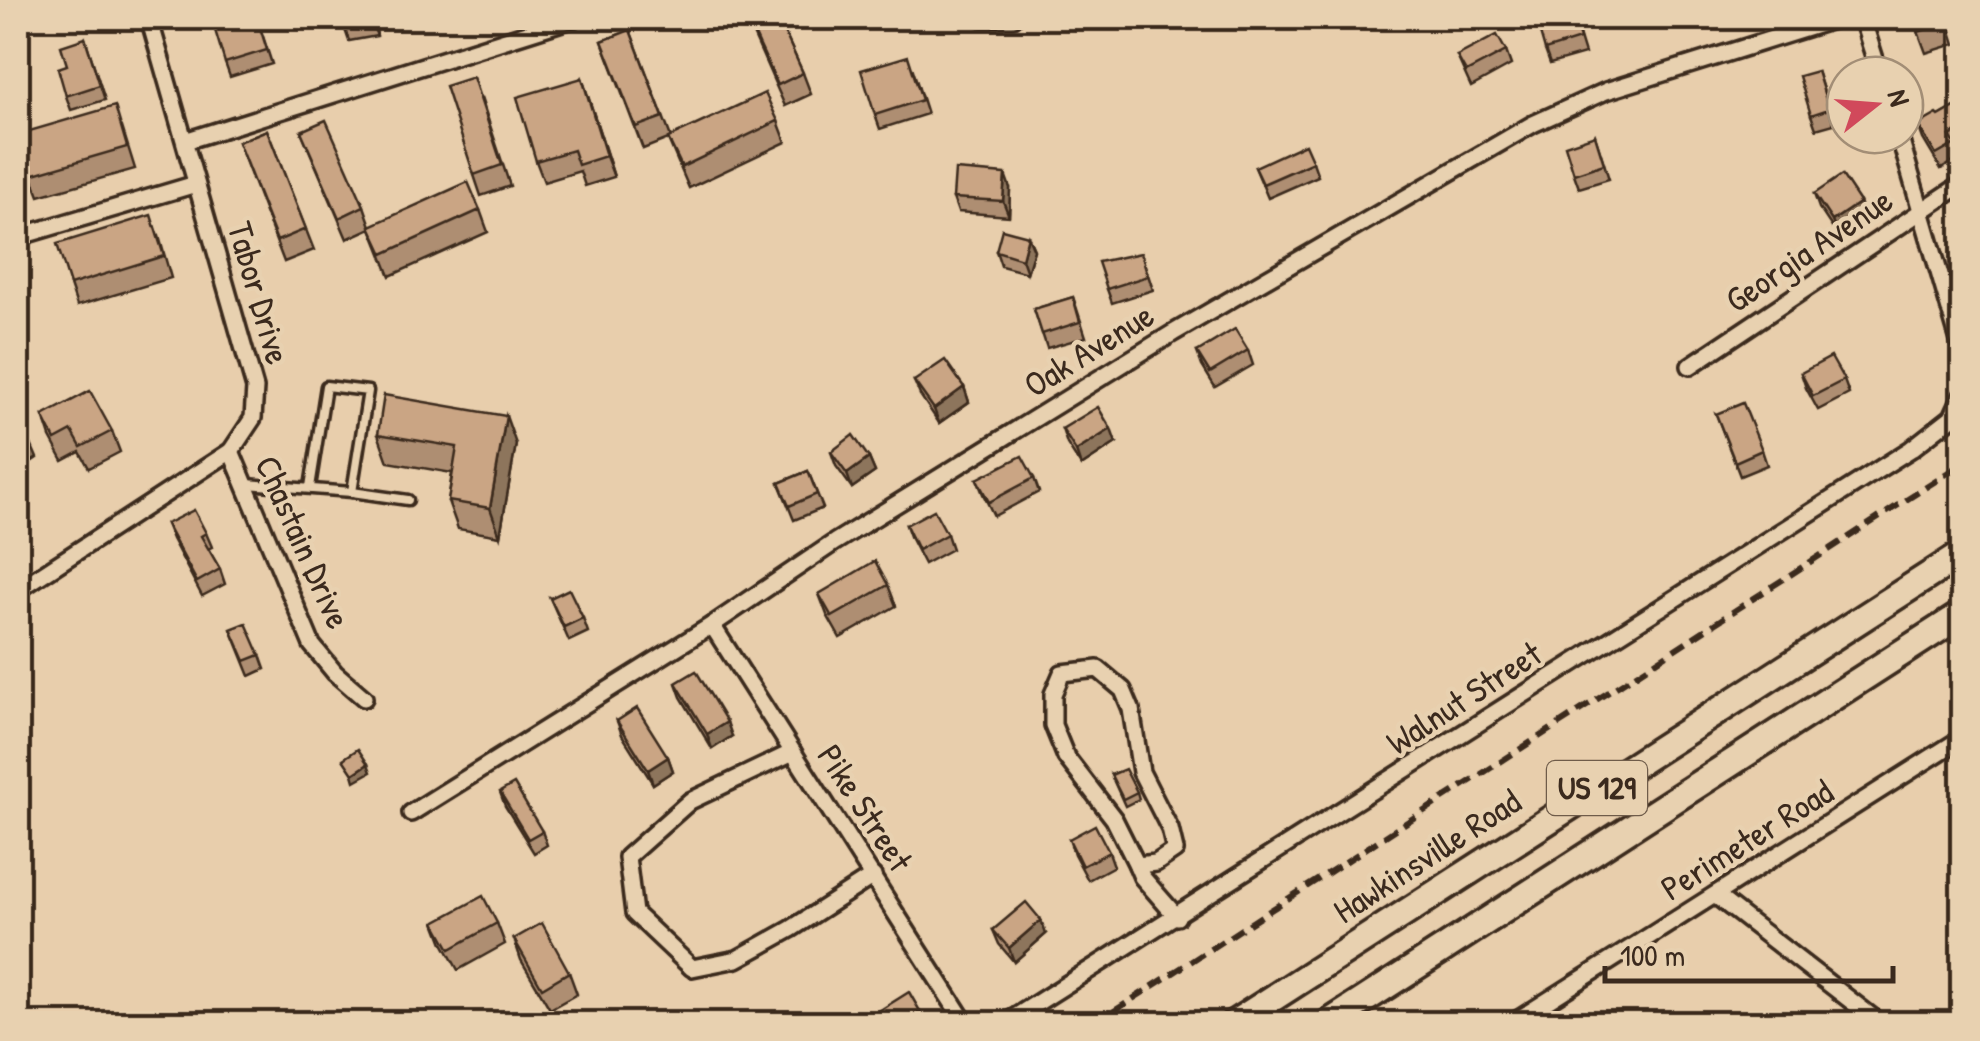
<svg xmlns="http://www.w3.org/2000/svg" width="1980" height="1041" font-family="'Patrick Hand',sans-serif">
	<rect width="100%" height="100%" fill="#e8ceac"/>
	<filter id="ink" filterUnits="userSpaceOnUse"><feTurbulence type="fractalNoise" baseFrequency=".01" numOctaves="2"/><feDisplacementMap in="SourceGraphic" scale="20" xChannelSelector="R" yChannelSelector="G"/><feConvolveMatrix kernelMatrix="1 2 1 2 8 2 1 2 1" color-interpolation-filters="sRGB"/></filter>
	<g filter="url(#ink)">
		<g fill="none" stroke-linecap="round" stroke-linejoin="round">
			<g stroke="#3b2a1e" stroke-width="15">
				<g id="service">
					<polyline points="246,484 352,492 368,391 326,386 310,487"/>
					<polyline points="352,492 408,500"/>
				</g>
			</g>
			<g stroke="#3b2a1e" stroke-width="22">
				<g id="minor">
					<polyline points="982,18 1013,18"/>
					<polyline points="1862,18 1880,75"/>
					<polyline points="1899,135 1962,351"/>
					<polyline points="185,141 575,18"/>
					<polyline points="24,235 196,184"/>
					<polyline points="1690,366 1962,184"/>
					<polyline points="231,451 312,645 335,673 364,698"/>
					<polyline points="18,590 231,451 253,418 255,388 149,18"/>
					<polyline points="712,625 966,1024"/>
					<polygon points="1098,669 1123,690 1131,709 1141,772 1170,829 1175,850 1156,863 1137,865 1114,819 1066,757 1053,725 1053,694 1062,673"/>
					<polyline points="793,752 690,801 627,857 634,913 692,968 737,959 791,929 873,876"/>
					<polyline points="411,813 712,625 835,542 1173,333 1533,124 1606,91 1839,18"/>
					<polyline points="1137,865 1142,877 1177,917"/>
					<polyline points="1715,895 1881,1024"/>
					<polyline points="1004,1024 1911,449 1952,417 1962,395"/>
					<polyline points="1511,1024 1962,738"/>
				</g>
			</g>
			<g stroke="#3b2a1e" stroke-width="32">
				<g id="primary">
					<polyline points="1233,1024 1962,554"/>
					<polyline points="1327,1024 1962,614"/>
				</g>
			</g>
			<use href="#service" stroke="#e8d1b0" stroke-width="8"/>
			<use href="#minor" stroke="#e8d1b0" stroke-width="15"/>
			<use href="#primary" stroke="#e8d1b0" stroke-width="25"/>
			<polyline stroke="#3b2a1e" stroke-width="6" stroke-dasharray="15 8" stroke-linecap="butt" points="1094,1024 1962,464"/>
		</g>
		<g fill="#ae8e72" stroke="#3b2a1e" stroke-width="2.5">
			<polygon points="257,18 272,64 230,77 225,63"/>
			<polygon points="341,18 374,18 377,36 349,41"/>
			<polygon points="746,18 778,18 803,73 811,94 785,106"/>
			<polygon points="1574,18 1585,54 1550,64 1545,50"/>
			<polygon points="1913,18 1947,18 1955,44 1926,53"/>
			<polygon points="630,30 671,137 778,121 786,142 689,188 668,139 643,149 602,41"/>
			<polygon points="85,38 105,100 71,110 66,96 67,65"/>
			<polygon points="1506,51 1511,65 1471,87 1457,56"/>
			<polygon points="913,70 927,114 880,129 875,115"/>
			<polygon points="1817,71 1834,124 1816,129 1811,115"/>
			<polygon points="582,78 614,177 585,186 580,171 544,182 536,161"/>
			<polygon points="481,98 510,186 481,196 474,175"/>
			<polygon points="1962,103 1962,147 1957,150 1960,158 1941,169 1923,139 1918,125 1939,116"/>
			<polygon points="122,127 135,169 39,196 31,175"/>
			<polygon points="267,130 314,250 284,262 238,142"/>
			<polygon points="301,131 364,206 371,226 480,210 488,232 390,276 371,228 347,239"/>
			<polygon points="1595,135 1609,179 1579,188 1574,174"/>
			<polygon points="1313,162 1318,176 1268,198 1255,167"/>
			<polygon points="1010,188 1009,216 958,212 953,198"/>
			<polygon points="1814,194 1860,202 1865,216 1837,235 1819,208"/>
			<polygon points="159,236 171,278 77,306 70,285"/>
			<polygon points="1028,236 1034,250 1027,273 1001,266 996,251"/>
			<polygon points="1141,253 1153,290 1112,303 1107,289"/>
			<polygon points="1073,297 1086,337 1047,348 1034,309"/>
			<polygon points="1248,350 1253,365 1215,387 1202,366 1197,352"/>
			<polygon points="1801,373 1844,380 1849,394 1818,410 1806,388"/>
			<polygon points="914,381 964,387 969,402 939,423 920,395"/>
			<polygon points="1716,414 1762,450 1767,465 1740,476"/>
			<polygon points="43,416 112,431 120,452 89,468 80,452 63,461 50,437"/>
			<polygon points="1062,429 1116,443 1081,466 1067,444"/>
			<polygon points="378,434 516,444 500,536 458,529 448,501 452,473 388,462"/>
			<polygon points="831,452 869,458 875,472 852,488 836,466"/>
			<polygon points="808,471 823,508 794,520 779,483"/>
			<polygon points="1034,478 1039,492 994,516 983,494 977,479"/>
			<polygon points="166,524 206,533 212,547 208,549 220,569 225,584 202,596 172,539"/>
			<polygon points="906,525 947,534 952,549 924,564 911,539"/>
			<polygon points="888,585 896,606 840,638 827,615 819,594"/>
			<polygon points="550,598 583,618 588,632 569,641"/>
			<polygon points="231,629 260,655 265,669 250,676"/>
			<polygon points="676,683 732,736 712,749 681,697"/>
			<polygon points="617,721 668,757 673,771 653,784 622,735"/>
			<polygon points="1111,775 1137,792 1139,799 1125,806"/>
			<polygon points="500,792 542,831 547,845 534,853 505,806"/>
			<polygon points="1069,839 1109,852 1114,866 1088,880 1074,854"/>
			<polygon points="435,922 497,923 505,944 458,970 443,943"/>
			<polygon points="993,930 1046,934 1014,962 999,944"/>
			<polygon points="514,939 569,972 577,994 550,1009 521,960"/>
			<polygon points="920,1011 925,1024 858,1024"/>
		</g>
		<g fill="#8d745c" stroke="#3b2a1e" stroke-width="2.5">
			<polygon points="370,18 374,18 377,36"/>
			<polygon points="582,78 589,99 614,177 606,156"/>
			<polygon points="1005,174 1010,188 1009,216 1003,201"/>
			<polygon points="1860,202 1865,216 1837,235 1832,221"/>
			<polygon points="1028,236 1034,250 1027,273 1022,259"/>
			<polygon points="964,387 969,402 939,423 934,409"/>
			<polygon points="506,416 516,444 500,536 490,508"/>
			<polygon points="1111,429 1116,443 1081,466 1076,451"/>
			<polygon points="31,444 37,458 18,471 18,453"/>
			<polygon points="869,458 875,472 852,488 847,474"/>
			<polygon points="727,722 732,736 712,749 707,734"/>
			<polygon points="668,757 673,771 653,784 648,770"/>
			<polygon points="368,764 371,772 355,781 353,774"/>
			<polygon points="1041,920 1046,934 1014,962 1009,948"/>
		</g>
		<g fill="#caa584" stroke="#3b2a1e" stroke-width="2.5">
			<polygon points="257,18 267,50 225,63 215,30"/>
			<polygon points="747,18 778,18 803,73 778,85"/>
			<polygon points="1540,18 1574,18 1580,39 1545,50 1536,19"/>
			<polygon points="1913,18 1946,18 1947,23 1918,32"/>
			<polygon points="630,30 663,117 636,127 602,41"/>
			<polygon points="1497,35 1506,51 1466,72 1457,56"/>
			<polygon points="85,38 100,85 66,96 58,68 67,65 61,46"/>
			<polygon points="908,56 922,100 875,115 861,70"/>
			<polygon points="1817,71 1829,109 1811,115 1799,76"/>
			<polygon points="473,77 502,165 474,175 445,86"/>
			<polygon points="582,78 606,156 578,165 573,150 536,161 517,97"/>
			<polygon points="765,93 778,121 682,167 668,138"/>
			<polygon points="1962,103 1962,129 1950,136 1955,144 1936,155 1918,125 1937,114 1939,116"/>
			<polygon points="115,106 127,147 31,175 19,134"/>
			<polygon points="326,120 364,206 339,218 301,131"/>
			<polygon points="267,130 306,229 277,241 238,142"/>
			<polygon points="1595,135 1604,164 1574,174 1565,145"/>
			<polygon points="1305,144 1313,162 1263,184 1255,167"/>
			<polygon points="955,170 1005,174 1003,201 953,198"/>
			<polygon points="1842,175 1860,202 1832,221 1814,194"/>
			<polygon points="468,182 480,210 383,254 370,226"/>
			<polygon points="151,215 164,256 70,285 57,244"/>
			<polygon points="1002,229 1028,236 1022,259 996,251"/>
			<polygon points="1141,253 1148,276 1107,289 1098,262"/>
			<polygon points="1073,297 1080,322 1042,334 1034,309"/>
			<polygon points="1235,329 1248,350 1210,373 1197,352"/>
			<polygon points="1831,357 1844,380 1813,396 1801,373"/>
			<polygon points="945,360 964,387 934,409 914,381"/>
			<polygon points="90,391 112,431 81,447 72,431 55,440 43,416"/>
			<polygon points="384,395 506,416 490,508 448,501 457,447 378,434"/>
			<polygon points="1743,403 1762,450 1735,462 1716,414"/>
			<polygon points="1098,407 1111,429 1076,451 1062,429"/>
			<polygon points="18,424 31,444 18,453"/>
			<polygon points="853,435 869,458 847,474 831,452"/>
			<polygon points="1022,456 1034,478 989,502 977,479"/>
			<polygon points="808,471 817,494 789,506 779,483"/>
			<polygon points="194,510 206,533 201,536 220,569 197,582 166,524"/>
			<polygon points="934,510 947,534 918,550 906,525"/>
			<polygon points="875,561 888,585 832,617 819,594"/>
			<polygon points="569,589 583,618 564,627 550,598"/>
			<polygon points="246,623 260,655 245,661 231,629"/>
			<polygon points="696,671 727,722 707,734 676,683"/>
			<polygon points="637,708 668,757 648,770 617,721"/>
			<polygon points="358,749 368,764 353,774 343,759"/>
			<polygon points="1125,769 1137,792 1123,799 1111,775"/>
			<polygon points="514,784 542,831 528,839 500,792"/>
			<polygon points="1095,825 1109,852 1082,866 1069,839"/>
			<polygon points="483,896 497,923 450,949 435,922"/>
			<polygon points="1026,902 1041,920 1009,948 993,930"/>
			<polygon points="542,923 569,972 542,988 514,939"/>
			<polygon points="909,992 920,1011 899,1024 858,1024"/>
		</g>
	</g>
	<g text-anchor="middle" stroke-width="9" stroke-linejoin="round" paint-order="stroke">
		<rect fill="#e8d1b0" stroke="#6f5c4a" stroke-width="2.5" x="1547" y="761" width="100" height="54" rx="8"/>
		<g font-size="32" font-weight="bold" fill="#3b2a1e">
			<text x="1597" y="799">US 129</text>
		</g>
		<g font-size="35" fill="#3b2a1e" stroke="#e8d1b0">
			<text transform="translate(1809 250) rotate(-34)" y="12">Georgia Avenue</text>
			<text transform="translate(259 293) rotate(74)" y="12">Tabor Drive</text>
			<text transform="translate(1089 350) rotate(-32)" y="12">Oak Avenue</text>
			<text transform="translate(303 542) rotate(66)" y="12">Chastain Drive</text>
			<text transform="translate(1464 698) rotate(-33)" y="12">Walnut Street</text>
			<text transform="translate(865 808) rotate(57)" y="12">Pike Street</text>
			<text transform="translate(1747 840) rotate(-32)" y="12">Perimeter Road</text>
			<text transform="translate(1427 856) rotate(-33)" y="12">Hawkinsville Road</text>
		</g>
	</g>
	<rect width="1980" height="1041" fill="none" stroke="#e8d1b0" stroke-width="60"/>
	<rect x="30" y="30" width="1920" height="981" fill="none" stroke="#3b2a1e" stroke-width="4" filter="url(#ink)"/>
	<g transform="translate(1875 105) rotate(73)"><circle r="48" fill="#e8d1b0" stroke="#a38e76" stroke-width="2.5"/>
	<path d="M0-8L18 38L0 25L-18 38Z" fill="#d1495b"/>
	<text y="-15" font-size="28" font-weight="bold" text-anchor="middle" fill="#3b2a1e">N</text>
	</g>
	<path d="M1605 966v15h288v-15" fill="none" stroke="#3b2a1e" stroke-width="5"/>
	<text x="1620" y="966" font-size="30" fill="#3b2a1e" stroke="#e8d1b0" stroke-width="8" paint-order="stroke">100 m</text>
</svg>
